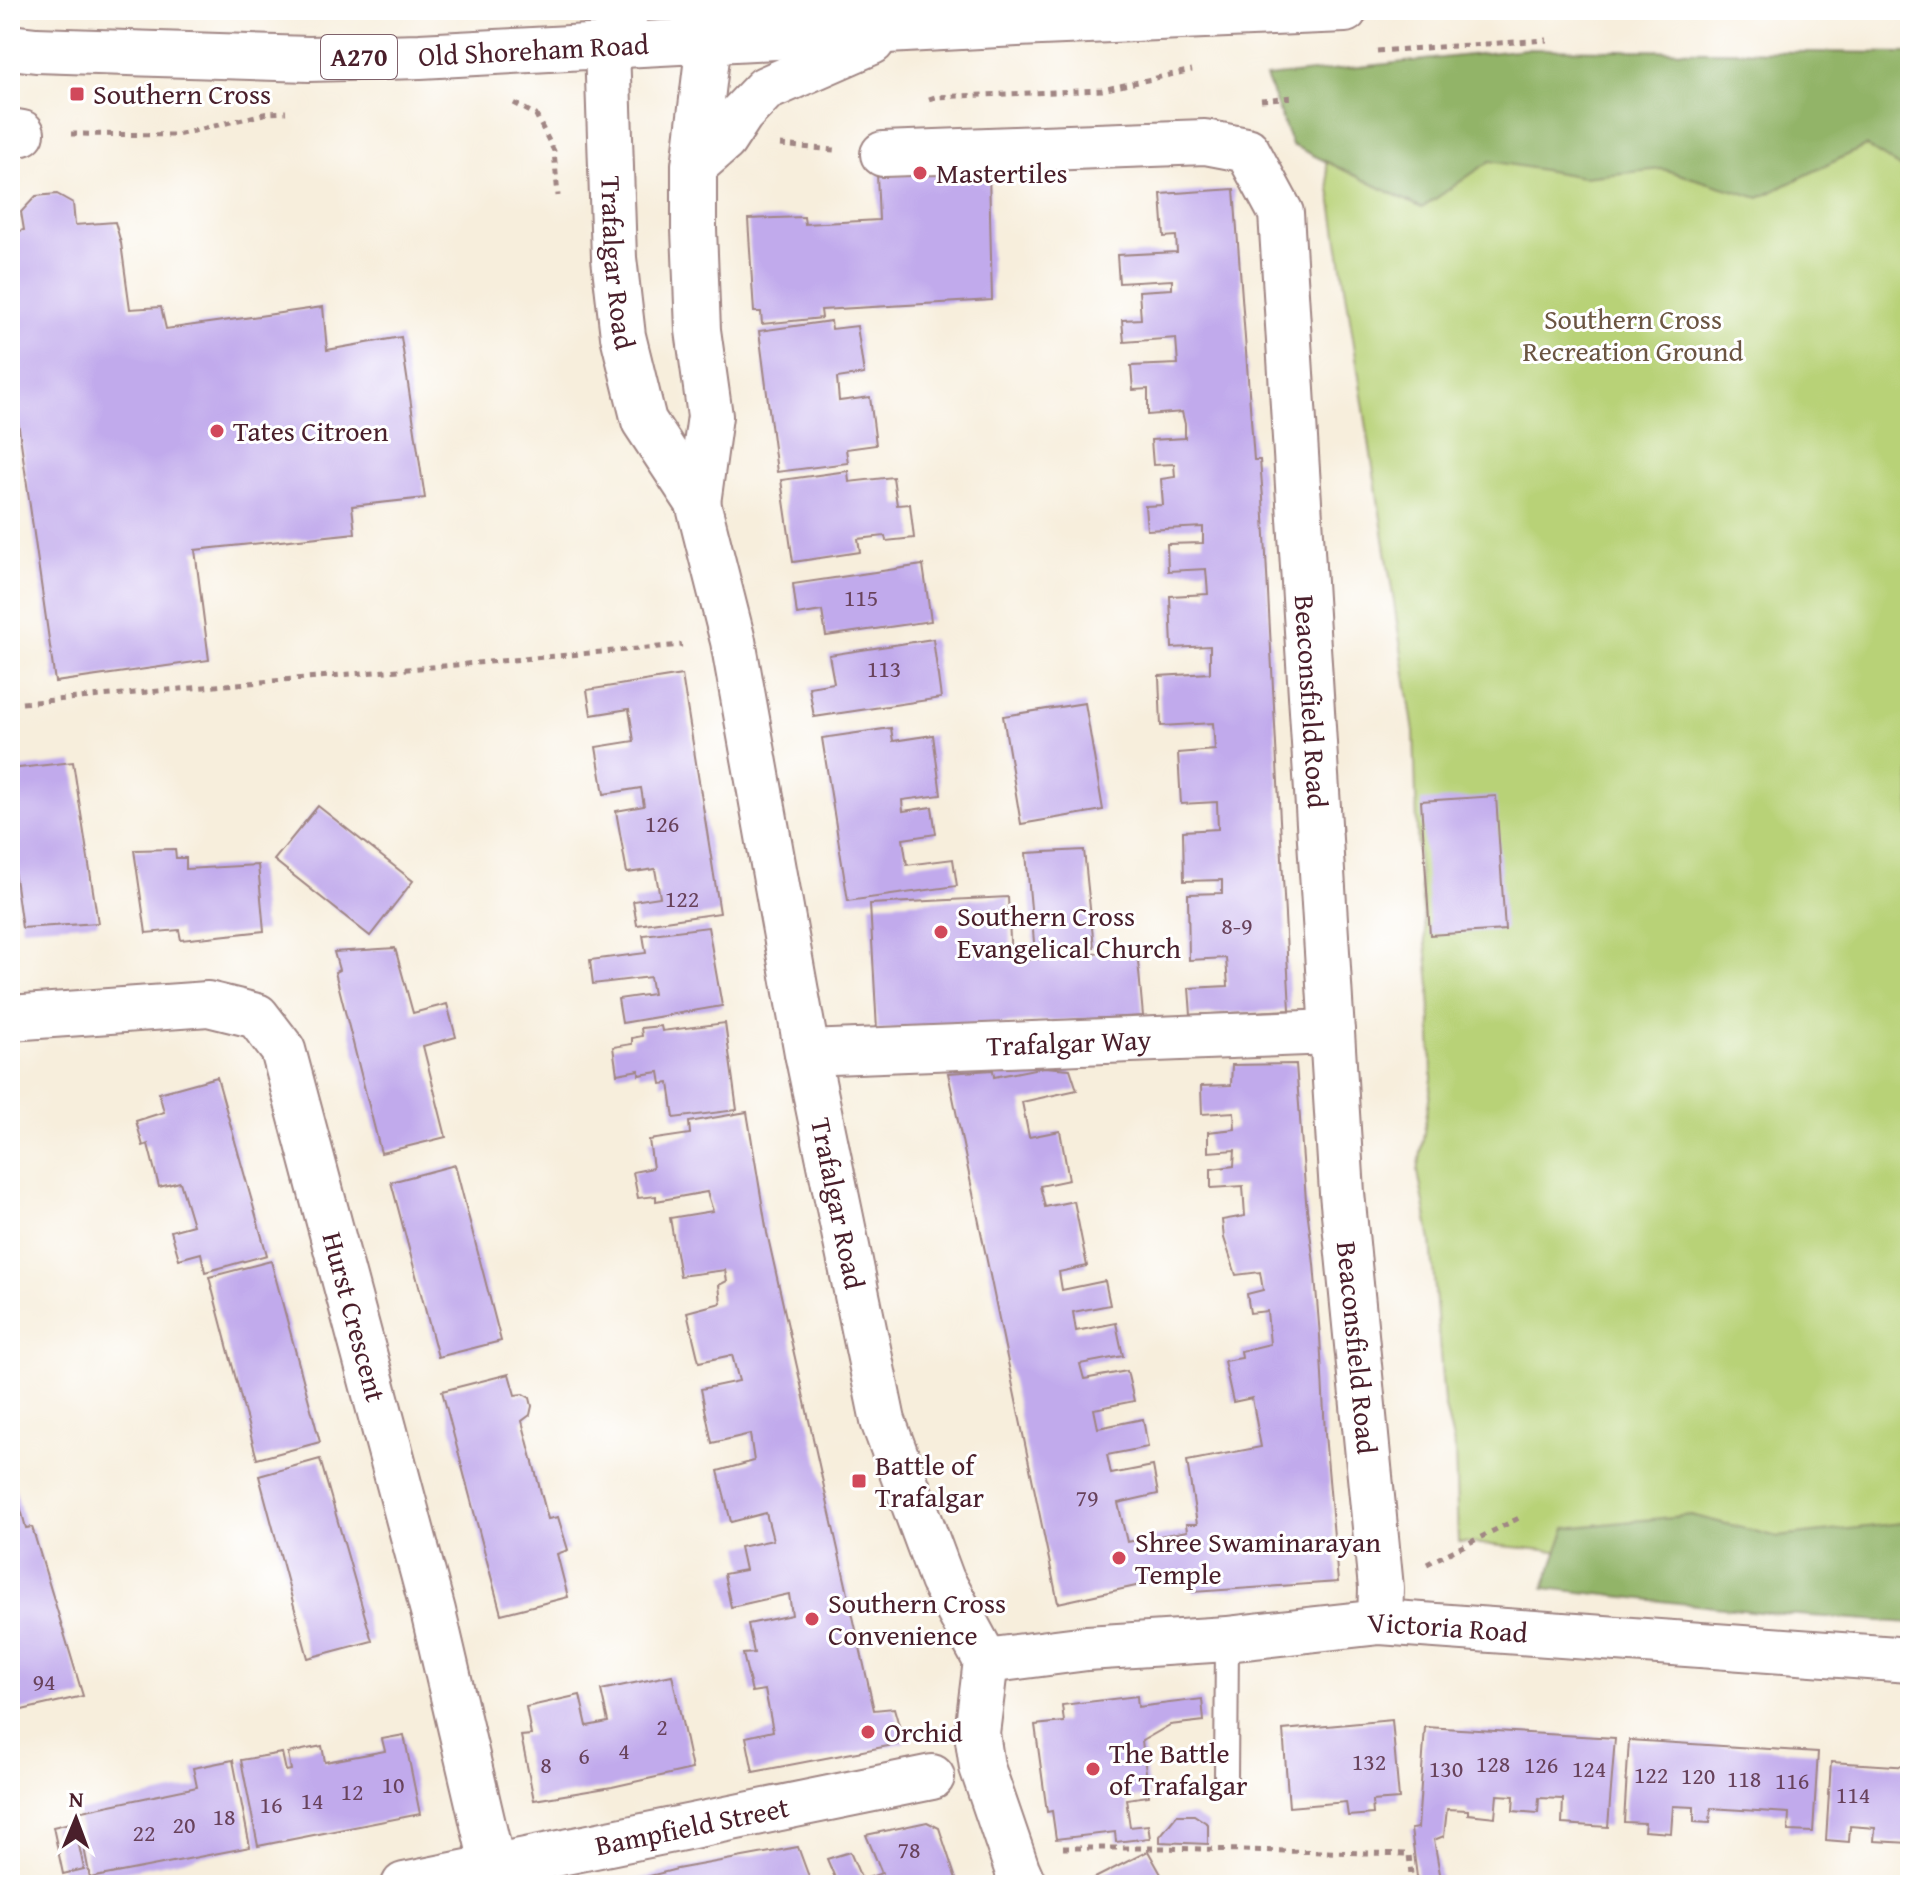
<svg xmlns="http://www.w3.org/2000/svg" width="1920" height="1895" font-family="'Gentium Book Plus',serif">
	<rect width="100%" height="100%" fill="#fff"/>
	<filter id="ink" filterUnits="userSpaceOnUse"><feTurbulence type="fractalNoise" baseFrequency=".0125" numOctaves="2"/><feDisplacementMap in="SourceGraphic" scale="16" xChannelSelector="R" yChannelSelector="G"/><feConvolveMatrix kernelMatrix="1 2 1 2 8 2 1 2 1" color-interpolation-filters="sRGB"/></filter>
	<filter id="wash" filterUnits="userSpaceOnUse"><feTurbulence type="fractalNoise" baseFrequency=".006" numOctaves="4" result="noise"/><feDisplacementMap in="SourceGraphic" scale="32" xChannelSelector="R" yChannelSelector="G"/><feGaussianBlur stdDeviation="1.8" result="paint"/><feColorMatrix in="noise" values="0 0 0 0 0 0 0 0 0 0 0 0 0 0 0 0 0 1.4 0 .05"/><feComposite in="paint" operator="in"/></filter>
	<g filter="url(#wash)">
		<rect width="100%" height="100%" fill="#f7eedc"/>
		<polygon fill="#b8d277" stroke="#817851" stroke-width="2" points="1910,55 1910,1584 1458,1542 1455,1450 1444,1403 1431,1241 1418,1172 1432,1079 1430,986 1418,859 1414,732 1312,73"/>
		<g fill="#92b468" stroke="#6e6a4a" stroke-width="2">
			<polygon points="1525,49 1910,53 1910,173 1866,146 1759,198 1662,169 1583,177 1490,161 1422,208 1292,145 1266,77"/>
			<polygon points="1691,1515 1778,1537 1910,1522 1910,1623 1768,1613 1544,1588 1566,1528"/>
		</g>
		<g id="blocks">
			<g fill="#c1aaec">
				<polygon points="989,171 992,300 821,310 822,318 762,324 761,312 754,312 748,219 804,217 805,224 879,220 877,174"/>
				<polygon points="1234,189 1254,460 1260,460 1263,498 1290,1010 1191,1015 1189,988 1228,986 1226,958 1189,960 1188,894 1222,893 1222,880 1184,881 1183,831 1218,829 1217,802 1181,804 1178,753 1215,750 1213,723 1161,726 1159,676 1210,673 1210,646 1172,648 1170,596 1208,594 1206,569 1168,571 1167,544 1203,543 1203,527 1147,530 1145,506 1163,505 1161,479 1175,477 1174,464 1153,465 1151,440 1185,438 1185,424 1182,412 1148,415 1148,389 1133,390 1131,366 1178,364 1176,338 1124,342 1122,320 1141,319 1139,291 1172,289 1172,280 1119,283 1117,255 1177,252 1176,236 1164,237 1161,194"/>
				<polygon points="57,194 73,203 75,225 115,222 121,243 130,309 161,307 166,329 323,307 327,350 401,337 425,498 352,506 355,533 195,550 209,660 55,682 10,365 10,233 24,230 21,212 36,196"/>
				<polygon points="831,321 832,329 857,326 864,374 837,378 839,401 870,397 876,445 846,449 848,463 777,472 759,331"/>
				<polygon points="848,471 849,482 893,477 897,505 910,504 914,538 886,541 885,536 858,539 860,552 793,562 781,480"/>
				<polygon points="923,565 931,621 826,636 822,611 797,615 793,584"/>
				<polygon points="933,639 941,698 814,717 809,687 834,683 829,655"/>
				<polygon points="682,675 720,913 637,925 633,901 660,897 655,869 627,873 616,811 644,806 641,788 604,794 596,747 634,741 629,709 591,715 587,690"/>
				<polygon points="1085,703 1103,810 1021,824 1003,716"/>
				<polygon points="891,728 893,741 933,735 941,795 902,800 903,811 932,807 936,834 903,839 907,865 953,859 957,886 848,901 822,738"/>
				<polygon points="73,762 98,923 22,928 10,842 10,769"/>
				<polygon points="1496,796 1505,930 1430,935 1421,801"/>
				<polygon points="318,806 413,881 370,936 274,860"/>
				<polygon points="175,849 176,858 186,858 186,869 258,865 264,931 181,940 179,930 146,933 134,850"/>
				<polygon points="1084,850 1094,947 1035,953 1026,853"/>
				<polygon points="1008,897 1011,961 1137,950 1143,1016 877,1030 870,904"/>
				<polygon points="708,927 722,1006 622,1023 618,999 653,994 650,977 593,984 590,960 646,953 643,935"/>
				<polygon points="395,948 413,1013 447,1004 456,1037 423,1046 446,1137 381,1153 335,972 339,970 334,952"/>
				<polygon points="725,1023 737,1110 674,1118 669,1083 661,1084 659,1072 639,1075 639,1070 617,1074 613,1047 632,1044 632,1038 642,1036 641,1028 661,1026 662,1031"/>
				<polygon points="1296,1064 1306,1201 1314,1264 1320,1336 1325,1434 1338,1582 1193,1592 1191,1574 1058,1603 948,1073 993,1070 994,1077 1044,1067 1070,1069 1077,1090 1022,1102 1029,1137 1060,1131 1069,1180 1040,1186 1045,1207 1074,1201 1087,1266 1059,1272 1062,1290 1105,1281 1110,1305 1073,1312 1076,1331 1116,1323 1123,1356 1080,1364 1084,1379 1127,1371 1134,1401 1094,1409 1098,1428 1143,1419 1148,1447 1107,1455 1111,1474 1153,1466 1158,1494 1118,1503 1127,1542 1187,1531 1186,1524 1197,1524 1187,1461 1261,1447 1252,1398 1233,1402 1224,1361 1242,1358 1241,1351 1270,1344 1267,1311 1250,1313 1247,1294 1263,1290 1260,1272 1236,1275 1224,1238 1222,1220 1245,1216 1243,1186 1211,1188 1211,1169 1234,1166 1235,1150 1208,1152 1208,1132 1235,1129 1234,1112 1202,1114 1201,1086 1231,1085 1232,1065"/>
				<polygon points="217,1077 267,1255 205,1272 201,1253 179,1259 171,1231 193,1225 180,1182 159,1187 148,1144 143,1146 136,1121 164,1112 159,1093"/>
				<polygon points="747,1112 767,1233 874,1710 894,1708 904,1743 753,1772 746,1737 773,1731 765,1690 752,1692 743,1654 754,1653 748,1624 792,1615 789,1594 731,1607 724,1574 745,1570 740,1547 773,1540 766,1513 731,1522 718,1471 754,1461 750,1434 712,1443 701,1389 739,1381 732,1355 699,1362 687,1312 721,1303 719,1285 727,1281 725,1270 680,1276 670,1218 713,1211 707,1192 656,1201 656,1196 638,1198 633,1172 653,1168 649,1140 690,1134 689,1122"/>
				<polygon points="455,1165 501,1341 438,1357 391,1182"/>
				<polygon points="271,1261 320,1442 257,1459 209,1277"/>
				<polygon points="509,1374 515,1395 523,1394 530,1398 532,1406 530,1415 522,1421 548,1519 558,1517 568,1550 557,1554 568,1597 501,1614 442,1391"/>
				<polygon points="320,1459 372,1641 308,1658 259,1476"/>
				<polygon points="11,1473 26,1528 32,1527 83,1696 13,1712 10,1704"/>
				<polygon points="672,1675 692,1769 612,1787 534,1800 521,1736 531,1735 526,1707 580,1695 587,1726 608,1722 601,1690"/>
				<polygon points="1137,1696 1138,1707 1202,1699 1204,1721 1170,1725 1142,1741 1149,1796 1126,1799 1130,1827 1148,1825 1150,1838 1116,1842 1115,1832 1056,1839 1052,1811 1047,1812 1035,1725 1064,1722 1062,1705"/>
				<polygon points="1392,1720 1399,1799 1372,1801 1373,1814 1348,1816 1346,1802 1289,1807 1283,1730"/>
				<polygon points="1425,1727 1615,1738 1608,1827 1562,1824 1563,1799 1539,1798 1538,1813 1513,1811 1514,1796 1497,1795 1495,1817 1468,1814 1468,1810 1447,1809 1444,1836 1434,1840 1442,1885 1418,1885 1411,1829 1418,1828"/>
				<polygon points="404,1735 420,1814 258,1846 241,1760 282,1753 286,1771 291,1770 288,1753 322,1746 325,1762 385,1751 382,1739"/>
				<polygon points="1629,1740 1818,1752 1813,1832 1788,1831 1789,1813 1711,1808 1710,1823 1694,1822 1694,1807 1673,1806 1671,1833 1644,1831 1645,1823 1624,1822"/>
				<polygon points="233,1760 250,1847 90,1878 77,1812 197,1787 193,1768"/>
				<polygon points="1831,1762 1910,1767 1910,1843 1874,1841 1875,1828 1850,1826 1849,1842 1826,1840"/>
				<polygon points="1177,1815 1194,1815 1208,1824 1208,1844 1160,1842 1160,1836"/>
				<polygon points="74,1822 84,1869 63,1874 53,1827"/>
				<polygon points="927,1822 939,1828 958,1885 838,1885 827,1859 850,1852 862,1880 882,1873 866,1835"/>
				<polygon points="798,1847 812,1885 615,1885 677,1869"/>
				<polygon points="1148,1851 1167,1885 1094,1885 1091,1880"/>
			</g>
		</g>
	</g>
	<g filter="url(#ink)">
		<use href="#blocks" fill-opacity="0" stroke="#a08684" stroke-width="2"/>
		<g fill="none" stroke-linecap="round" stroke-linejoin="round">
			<g stroke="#a08684" stroke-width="26">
				<polyline id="lane" points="1226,1780 1227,1639"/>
			</g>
			<g stroke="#a08684" stroke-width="48">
				<g id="street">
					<polyline points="10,131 22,133"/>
					<path id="s1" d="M883,154L1205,142L1247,150L1281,213L1342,1193L1381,1588L1380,1622"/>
					<path id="s2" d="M10,1018L208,1004L257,1016L283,1050L433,1611L493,1867L501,1885"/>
					<path id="s3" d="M807,1053L1332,1032"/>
					<path id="s4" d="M404,1885L932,1777"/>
				</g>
			</g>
			<g stroke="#a08684" stroke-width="48">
				<g id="secondary">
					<path id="s5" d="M627,10L607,47L614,258L623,336L644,421L698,503L733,641L807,1053L883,1421L942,1580L986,1661L977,1733L982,1767L1017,1869L1024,1885"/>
					<polyline points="692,10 709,41 694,166 694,229 698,330 710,416 698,503"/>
					<path id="s6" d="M986,1661L1087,1648L1227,1639L1380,1622L1910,1660"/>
				</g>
			</g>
			<g stroke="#a08684" stroke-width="48">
				<g id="primary">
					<path id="s7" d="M10,47L36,50L309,59L420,56L1017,24L1345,10"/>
					<polyline points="694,166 724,140 741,114 765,89 872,42"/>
				</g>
			</g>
			<g stroke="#a08684" stroke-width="5" stroke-dasharray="6 6" stroke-linecap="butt">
				<polyline points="1377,51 1547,40"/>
				<polyline points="929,99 935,97 1102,90 1192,70"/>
				<polyline points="1261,100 1293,97"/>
				<polyline points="514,103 536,115 554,151 558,196"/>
				<polyline points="71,134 177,135 268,113 286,112"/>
				<polyline points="780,145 834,150"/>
				<polyline points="10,704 682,645"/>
				<polyline points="1427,1564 1519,1518"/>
				<polyline points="1063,1848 1160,1848 1409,1854 1412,1885"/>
			</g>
			<use href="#lane" stroke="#fff" stroke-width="22"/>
			<use href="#street" stroke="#fff" stroke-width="44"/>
			<use href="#secondary" stroke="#fff" stroke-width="44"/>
			<use href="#primary" stroke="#fff" stroke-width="44"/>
		</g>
	</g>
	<g fill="#d1495b" stroke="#fff" stroke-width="3">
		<rect x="69" y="86" width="16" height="16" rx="4"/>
		<circle cx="920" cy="173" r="8"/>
		<circle cx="217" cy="431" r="8"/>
		<circle cx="941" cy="932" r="8"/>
		<rect x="851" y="1473" width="16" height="16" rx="4"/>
		<circle cx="1119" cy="1558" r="8"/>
		<circle cx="812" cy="1619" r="8"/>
		<circle cx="868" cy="1732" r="8"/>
		<circle cx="1093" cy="1769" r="8"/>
	</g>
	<g text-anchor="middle" stroke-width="6" stroke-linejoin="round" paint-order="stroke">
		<g font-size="24" fill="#68425b">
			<text x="861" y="606">115</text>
			<text x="884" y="677">113</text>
			<text x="662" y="832">126</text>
			<text x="682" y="907">122</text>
			<text x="1237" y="934">8-9</text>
			<text x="1087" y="1506">79</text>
			<text x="44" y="1690">94</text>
			<text x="662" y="1735">2</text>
			<text x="624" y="1759">4</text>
			<text x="584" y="1764">6</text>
			<text x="1369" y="1770">132</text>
			<text x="1493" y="1772">128</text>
			<text x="546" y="1773">8</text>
			<text x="1541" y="1773">126</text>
			<text x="1446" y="1777">130</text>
			<text x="1589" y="1777">124</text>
			<text x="1651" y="1783">122</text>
			<text x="1698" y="1784">120</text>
			<text x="1744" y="1787">118</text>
			<text x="1792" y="1789">116</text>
			<text x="393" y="1793">10</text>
			<text x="352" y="1800">12</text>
			<text x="1853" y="1803">114</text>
			<text x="312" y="1809">14</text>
			<text x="271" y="1813">16</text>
			<text x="224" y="1825">18</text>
			<text x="184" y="1833">20</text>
			<text x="144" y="1841">22</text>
			<text x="909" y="1858">78</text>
		</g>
		<rect fill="#fff" stroke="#80626b" stroke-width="2" x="321" y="35" width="76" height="44" rx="6"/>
		<g font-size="26" font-weight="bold" fill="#4a1f2b">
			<text x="359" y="66">A270</text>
		</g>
		<g font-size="28" fill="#4a1f2b" stroke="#fff">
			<text dy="10" stroke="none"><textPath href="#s7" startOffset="524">Old Shoreham Road</textPath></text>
			<text dy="10" stroke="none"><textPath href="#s5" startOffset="258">Trafalgar Road</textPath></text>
			<text dy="10" stroke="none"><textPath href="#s1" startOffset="926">Beaconsfield Road</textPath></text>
			<text dy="10" stroke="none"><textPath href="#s3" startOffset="262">Trafalgar Way</textPath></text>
			<text dy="10" stroke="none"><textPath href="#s5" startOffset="1232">Trafalgar Road</textPath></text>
			<text dy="10" stroke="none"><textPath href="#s2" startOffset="568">Hurst Crescent</textPath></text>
			<text dy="10" stroke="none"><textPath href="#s1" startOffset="1574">Beaconsfield Road</textPath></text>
			<text dy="10" stroke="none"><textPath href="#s6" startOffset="464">Victoria Road</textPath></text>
			<text dy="10" stroke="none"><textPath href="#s4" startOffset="294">Bampfield Street</textPath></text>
		</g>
		<g font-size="28" fill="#4a1f2b" stroke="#fff" text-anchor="start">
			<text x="93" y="104">Southern Cross</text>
			<text x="936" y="183">Mastertiles</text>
			<text x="233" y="441">Tates Citroen</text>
			<text x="957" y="926">Southern Cross<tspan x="957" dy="32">Evangelical Church</tspan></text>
			<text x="875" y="1475">Battle of<tspan x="875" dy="32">Trafalgar</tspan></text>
			<text x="1135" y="1552">Shree Swaminarayan<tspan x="1135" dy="32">Temple</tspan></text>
			<text x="828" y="1613">Southern Cross<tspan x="828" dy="32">Convenience</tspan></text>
			<text x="884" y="1742">Orchid</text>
			<text x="1109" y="1763">The Battle<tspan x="1109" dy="32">of Trafalgar</tspan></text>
		</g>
		<g font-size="28" fill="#6b5542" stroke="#fff">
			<text x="1633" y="329">Southern Cross<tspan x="1633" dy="32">Recreation Ground</tspan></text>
		</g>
	</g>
	<rect width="1920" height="1895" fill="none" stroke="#fff" stroke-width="40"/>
	<g transform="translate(76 1819) rotate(1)" stroke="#ffffff" stroke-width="6" paint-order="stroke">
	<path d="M0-6L14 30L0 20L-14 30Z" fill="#4a1f2b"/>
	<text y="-12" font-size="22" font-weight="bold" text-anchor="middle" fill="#4a1f2b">N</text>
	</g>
</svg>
